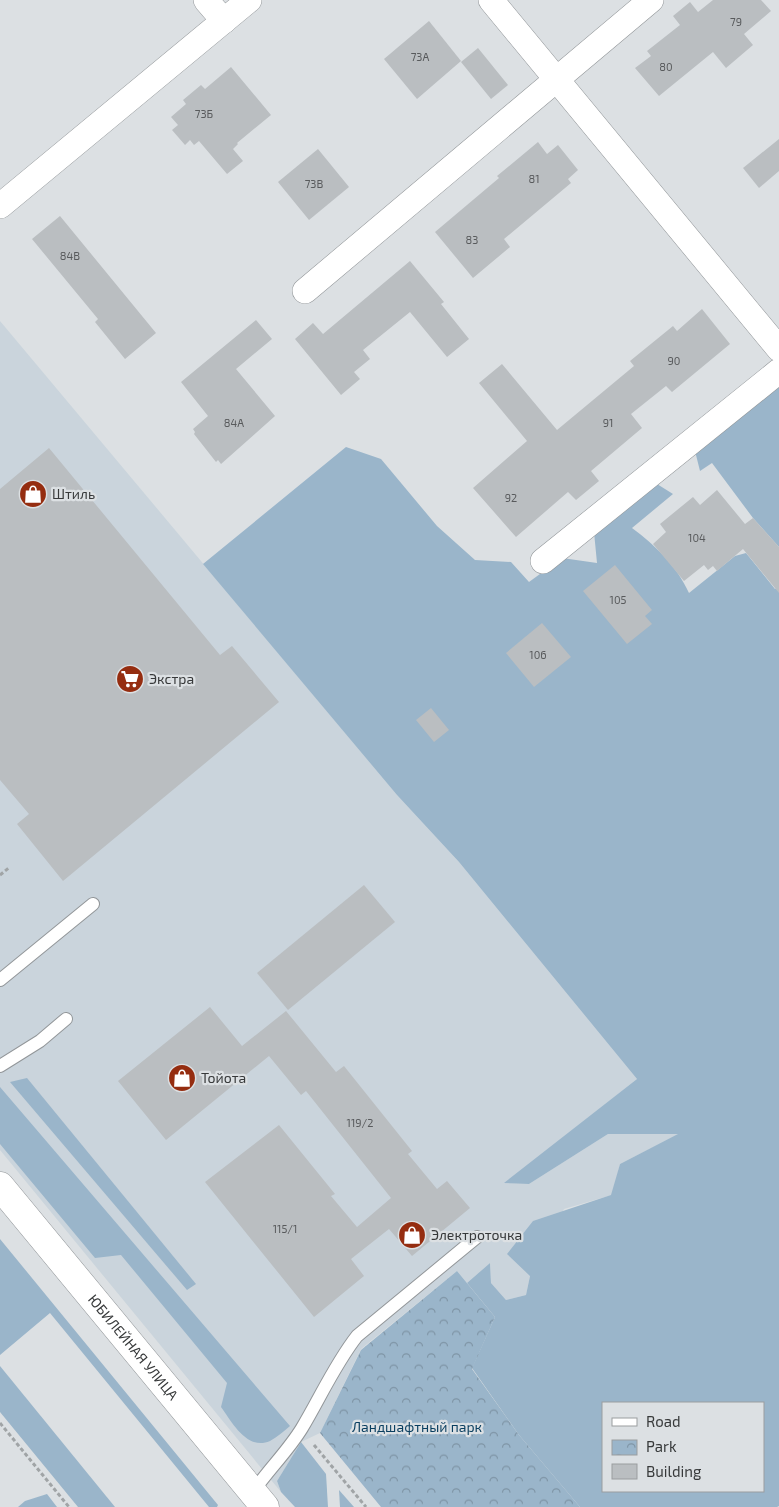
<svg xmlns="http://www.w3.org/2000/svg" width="779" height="1507" font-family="'Exo 2',sans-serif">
	<defs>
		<pattern id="park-crowns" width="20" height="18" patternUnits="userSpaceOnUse" patternTransform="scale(1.25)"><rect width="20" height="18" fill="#9ab5ca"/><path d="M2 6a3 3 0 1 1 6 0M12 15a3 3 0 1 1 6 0" fill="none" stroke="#7e94a5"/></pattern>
	</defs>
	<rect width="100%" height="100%" fill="#dce0e3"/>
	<polygon fill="#cad4dc" points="0,321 397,795 459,862 637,1079 505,1183 529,1184 608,1134 679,1134 620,1164 612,1195 564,1209 530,1276 526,1295 506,1300 491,1283 490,1263 467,1283 457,1271 361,1349 320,1433 301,1442 277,1481 281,1492 0,1150"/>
	<g fill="#9ab5ca" fill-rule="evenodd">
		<polygon points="779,383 779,547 753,518 712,463 700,471 695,451"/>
		<path d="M346,447L381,459L437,526L475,560L511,562L529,582L562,558L597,563L594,532L657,484L673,494L632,528C655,545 677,566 689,593L735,556L746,553L775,589L779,587V1506L777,1507H580L519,1435L472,1368L495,1317L467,1283L490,1263L491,1283L506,1300L526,1295L530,1276L507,1254L533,1221L611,1195L620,1164L678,1134H608L529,1184L504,1183L637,1079L459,862L397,795L203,564ZM603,1403H763V1491H603Z"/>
		<polygon points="27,1078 196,1284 187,1290 10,1082"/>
		<path d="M0,1087L290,1426C284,1431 277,1437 270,1441C247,1451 232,1422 221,1407L227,1383L121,1255L95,1258L0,1144Z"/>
		<polygon points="0,1239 218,1505 217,1507 209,1507 50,1313 0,1355"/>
		<polygon points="0,1366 115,1507 78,1507 0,1412"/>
		<polygon points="301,1442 326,1474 328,1507 295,1507 281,1492 277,1481"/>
		<polygon points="339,1490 354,1507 340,1507"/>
		<polygon points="47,1494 57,1507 18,1507 25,1501"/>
	</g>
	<polygon fill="url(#park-crowns)" points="457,1271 495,1317 472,1369 519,1435 580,1507 381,1507 320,1433 361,1350"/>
	<g fill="#babec1">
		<polygon points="713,0 761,0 771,11 744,34 753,45 726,68 713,52 659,96 635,68 651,56 647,51 680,25 673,16 690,2 698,12"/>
		<polygon points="429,21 461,61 417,99 384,59"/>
		<polygon points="478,48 508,85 491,99 461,62"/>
		<polygon points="231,67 271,115 237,143 238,144 233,149 243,161 227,174 199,141 194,145 190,140 185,145 172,130 178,125 171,117 186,104 183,100 201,85 205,89"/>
		<polygon points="779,139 779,171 759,188 743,168"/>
		<polygon points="538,142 547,154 558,145 578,170 568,179 571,183 504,239 510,247 473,278 435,232 499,178 497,176"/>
		<polygon points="318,149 349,187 309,220 278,182"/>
		<polygon points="60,216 156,333 125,359 95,322 98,319 32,239"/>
		<polygon points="410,261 444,302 441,304 469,339 447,357 410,312 363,350 370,359 354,372 360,379 341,395 295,339 313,323 323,334"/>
		<polygon points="702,309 730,344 672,392 666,386 631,414 642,428 591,471 599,481 576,500 568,492 516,537 473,488 527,441 479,383 502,364 557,430 634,366 630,361 673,326 677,331"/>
		<polygon points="256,320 272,339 236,369 275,416 221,464 218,460 216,462 194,434 195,432 193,429 208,416 181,382"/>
		<polygon points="49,448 220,655 232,646 279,702 63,881 17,824 29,814 0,780 0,489"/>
		<polygon points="717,490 745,524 753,518 779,547 779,593 743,549 717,571 713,566 708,570 704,565 684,581 653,544 666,532 660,524 693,497 700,505"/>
		<polygon points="615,565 652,610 645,616 652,624 627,644 583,591"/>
		<polygon points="542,623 571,657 534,687 506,653"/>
		<polygon points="431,708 449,730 434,742 416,720"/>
		<polygon points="364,885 395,922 288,1010 257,973"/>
		<polygon points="210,1007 242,1046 286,1011 336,1072 344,1066 412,1151 408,1154 437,1189 447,1181 470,1208 412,1256 389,1229 351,1259 364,1276 314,1317 205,1182 279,1125 335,1194 331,1196 357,1227 391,1198 306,1091 301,1095 269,1056 166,1140 118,1081"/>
	</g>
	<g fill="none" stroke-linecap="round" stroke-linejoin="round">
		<g stroke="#929699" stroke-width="14">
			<g id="service">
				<polyline points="0,980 93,904"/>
				<polyline points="0,1066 40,1041 66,1019"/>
				<path d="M253,1492C268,1470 288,1451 302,1428C320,1398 335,1364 357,1336L477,1237"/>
			</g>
		</g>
		<g stroke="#929699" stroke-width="26">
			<g id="minor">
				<polyline points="206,0 224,21"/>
				<polyline points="491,0 779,349"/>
				<polyline points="0,206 249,0"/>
				<polyline points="305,291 651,0"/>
				<polyline points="543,561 779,371"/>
			</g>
		</g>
		<g stroke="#929699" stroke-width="29">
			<g id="secondary">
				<path id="s1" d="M0,1186L265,1507"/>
			</g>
		</g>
		<g stroke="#a0a4a6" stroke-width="3" stroke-dasharray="4 2.5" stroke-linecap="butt">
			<polyline points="0,875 10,867"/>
			<polyline points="0,1423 69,1507"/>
			<polyline points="314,1445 366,1507"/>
		</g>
		<use href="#service" stroke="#fff" stroke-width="12"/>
		<use href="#minor" stroke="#fff" stroke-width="25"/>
		<use href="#secondary" stroke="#fff" stroke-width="28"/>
	</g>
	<defs>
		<g id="shop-disc" transform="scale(1.4375)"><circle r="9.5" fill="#952d10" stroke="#dce0e3"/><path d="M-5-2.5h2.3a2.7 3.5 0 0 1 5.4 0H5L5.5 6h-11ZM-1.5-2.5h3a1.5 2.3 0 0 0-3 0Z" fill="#fff"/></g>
		<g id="supermarket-disc" transform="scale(1.4375)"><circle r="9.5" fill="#952d10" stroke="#dce0e3"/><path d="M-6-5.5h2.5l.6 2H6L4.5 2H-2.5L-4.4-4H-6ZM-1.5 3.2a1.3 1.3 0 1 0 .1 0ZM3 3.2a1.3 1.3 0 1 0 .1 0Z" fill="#fff"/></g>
	</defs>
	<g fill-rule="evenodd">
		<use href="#shop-disc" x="33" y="494"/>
		<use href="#supermarket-disc" x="130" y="679"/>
		<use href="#shop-disc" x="182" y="1078"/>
		<use href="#shop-disc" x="412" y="1235"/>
	</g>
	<g text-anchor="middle" stroke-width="4.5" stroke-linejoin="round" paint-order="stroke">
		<g font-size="11" fill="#585a5c">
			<text x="736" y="26">79</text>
			<text x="420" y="61">73А</text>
			<text x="666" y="71">80</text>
			<text x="204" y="118">73Б</text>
			<text x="534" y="183">81</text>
			<text x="314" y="188">73В</text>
			<text x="472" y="244">83</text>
			<text x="70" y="260">84В</text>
			<text x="674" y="365">90</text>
			<text x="234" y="427">84А</text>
			<text x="608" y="427">91</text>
			<text x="511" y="502">92</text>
			<text x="697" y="542">104</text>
			<text x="618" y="604">105</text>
			<text x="538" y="659">106</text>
			<text x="360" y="1127">119/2</text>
			<text x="285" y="1233">115/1</text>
		</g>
		<g font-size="14" fill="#37393a" stroke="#dce0e3" text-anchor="start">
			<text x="52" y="499">Штиль</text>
			<text x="149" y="684">Экстра</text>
			<text x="201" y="1083">Тойота</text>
			<text x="431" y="1240">Электроточка</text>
		</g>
		<g font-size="14" fill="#37393a" stroke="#dce0e3">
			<text dy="5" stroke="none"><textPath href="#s1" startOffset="209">ЮБИЛЕЙНАЯ УЛИЦА</textPath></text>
		</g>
		<g font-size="14" fill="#093e5f" stroke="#dce0e3">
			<text x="417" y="1432">Ландшафтный парк</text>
		</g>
	</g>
	<rect x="602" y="1402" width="162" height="90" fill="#dce0e3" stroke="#9a9d9f"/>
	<rect x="612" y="1418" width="25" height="8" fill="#ffffff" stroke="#9a9d9f"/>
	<text x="646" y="1427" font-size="15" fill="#37393a">Road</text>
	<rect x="612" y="1440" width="25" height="15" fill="url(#park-crowns)" stroke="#9a9d9f"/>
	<text x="646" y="1452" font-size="15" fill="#37393a">Park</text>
	<rect x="612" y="1464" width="25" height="15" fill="#babec1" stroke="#9a9d9f"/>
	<text x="646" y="1477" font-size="15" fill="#37393a">Building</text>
</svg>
